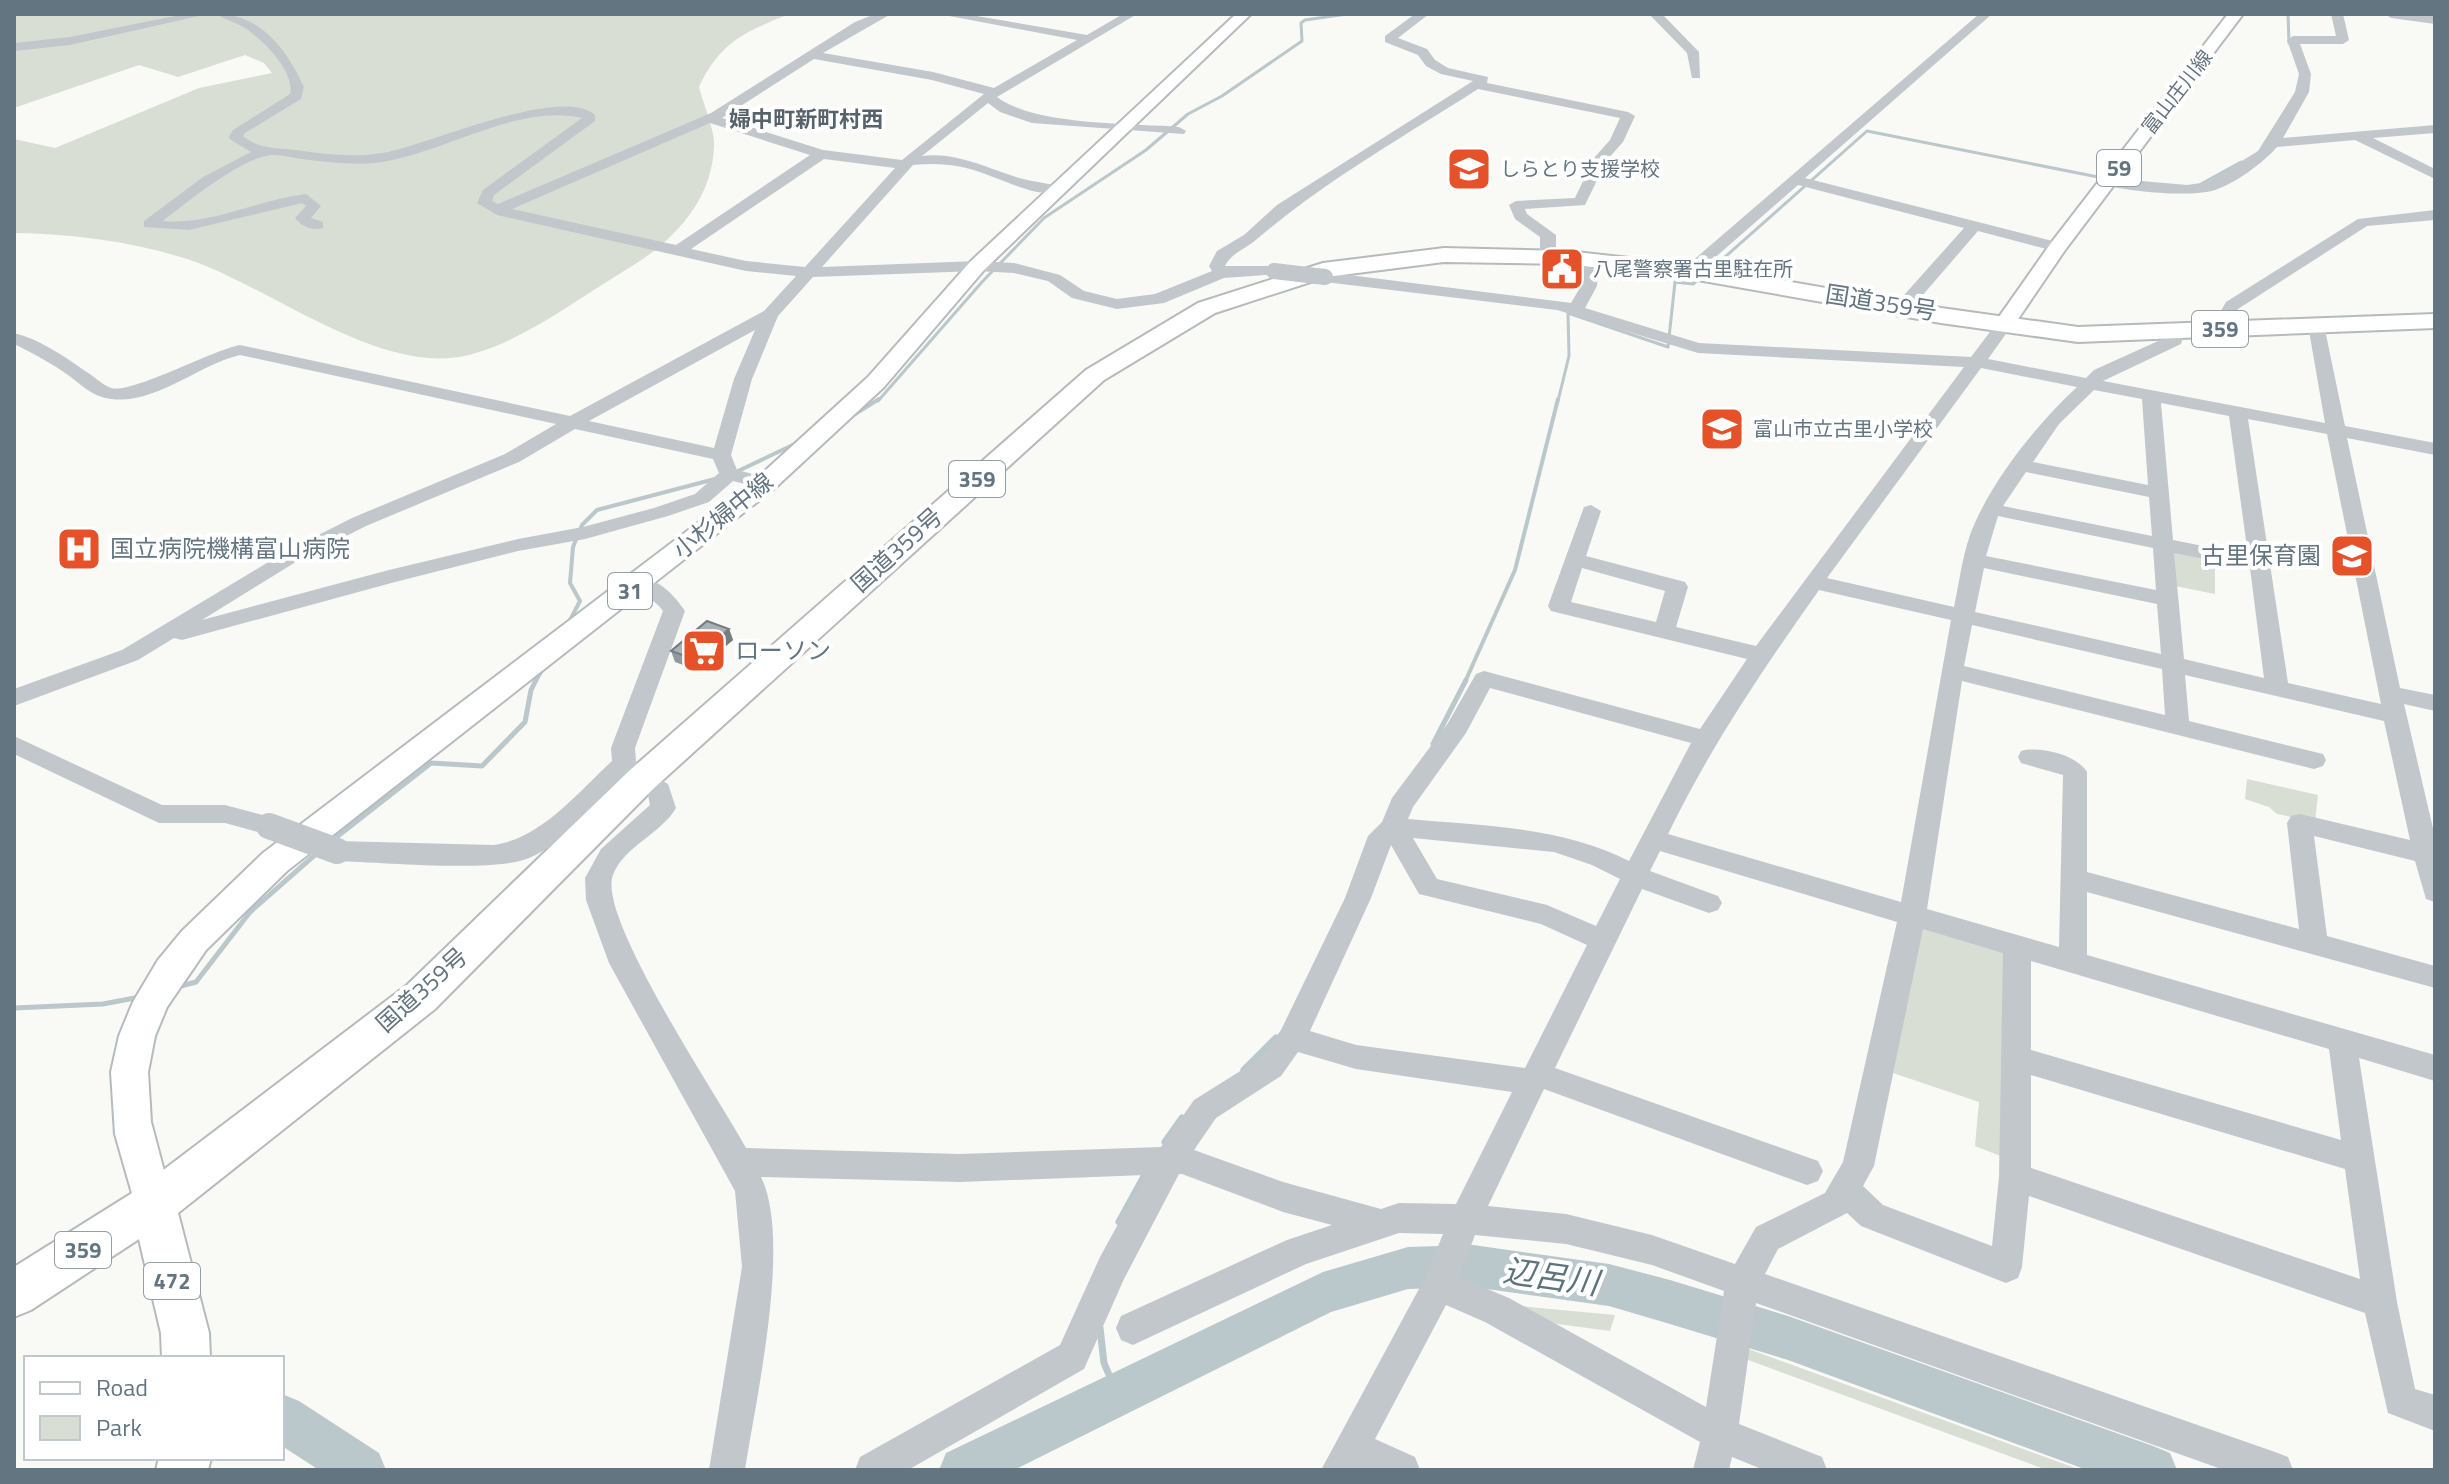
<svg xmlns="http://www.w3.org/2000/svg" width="2449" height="1484" font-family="'Titillium Web','Noto Sans JP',sans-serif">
	<rect width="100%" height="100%" fill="#f9f9f6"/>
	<g fill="#d9ded5">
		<path d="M14,14H789C745,32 720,42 699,87C703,103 715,131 714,145C713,200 674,241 629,268C580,297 524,341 469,355C379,377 270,286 187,259C131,241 72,234 14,233V139L55,148L199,88L272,73L264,63L245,55L178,77L139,65L14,108Z"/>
		<polygon points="2173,551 2215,560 2215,594 2175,586"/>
		<polygon points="2247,779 2318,795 2315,822 2277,814 2269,807 2245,799"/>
		<polygon points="1921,925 2008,951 2003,1157 1975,1146 1979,1102 1893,1073"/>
		<polygon points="1509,1305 1615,1315 1610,1331 1535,1321"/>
		<polygon points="1743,1347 2081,1470 2047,1470 1740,1357"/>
	</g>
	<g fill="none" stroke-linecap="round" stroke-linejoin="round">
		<g stroke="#bac7cb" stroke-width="3">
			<polyline points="2288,14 2289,43"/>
			<polyline points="2201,184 2241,162"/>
			<polyline points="1708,272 1867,131 2108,179"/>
			<polyline points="878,401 982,282 1044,218 1146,150 1188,114 1222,96 1302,41 1301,23 1305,20 1347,14"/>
			<polyline points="1558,401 1569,356 1568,313 1668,347 1675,282 1693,284 1700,278"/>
		</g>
		<g stroke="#bac7cb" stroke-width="4">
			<polyline points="844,421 879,399"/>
			<polyline points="736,472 799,442"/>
			<polyline points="568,624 580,601 570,583 573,547 582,525 597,510 715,479"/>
			<polyline points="535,682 544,667"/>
			<polyline points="1465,682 1515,570 1558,399"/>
		</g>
		<g stroke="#bac7cb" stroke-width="5">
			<polyline points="1433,744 1466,680"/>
			<polyline points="334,839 431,763 482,766 525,722 531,690 536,680"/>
			<polyline points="177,987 196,982 250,912 317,853"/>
			<polyline points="14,1008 103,1004 140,997"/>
		</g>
		<g stroke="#bac7cb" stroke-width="7">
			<polyline points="1244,1070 1276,1038"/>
			<polyline points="1165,1142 1182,1118"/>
			<polyline points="1119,1222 1147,1171"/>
			<polyline points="1100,1328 1104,1363 1118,1396"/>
		</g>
		<g fill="#bac7cb" fill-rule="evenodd">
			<polygon points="1473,1245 1609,1264 1670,1280 1788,1316 2153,1446 2170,1453 2177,1470 2087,1470 1788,1360 1670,1324 1609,1306 1473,1287 1408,1289 1331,1312 1014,1470 939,1470 946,1453 1323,1272 1408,1247"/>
			<polygon points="282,1394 299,1401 379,1453 386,1470 319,1470 282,1446"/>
		</g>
		<g stroke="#b6bbbf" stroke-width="4">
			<g id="major">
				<polygon points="1236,14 1251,14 984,270 884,387 775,488 287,871 206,950 167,1007 155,1036 148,1072 151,1122 173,1205 167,1218 153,1223 139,1218 115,1134 111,1072 119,1036 133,1002 158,960 182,931 263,853 757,478 868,377 970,262"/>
				<polygon points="2228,14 2243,14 2065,250 2012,328 1998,328 1994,324 2051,243"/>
			</g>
		</g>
		<g stroke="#b6babd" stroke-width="4">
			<g id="highway">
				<polygon points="1444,248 1567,251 1692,265 1941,308 2078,327 2435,314 2435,328 2078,342 1941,323 1692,279 1567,264 1444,262 1326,277 1215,313 1104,380 653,789 435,1009 178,1213 209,1333 210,1358 162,1358 161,1333 139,1239 31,1310 14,1317 14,1267 137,1190 407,985 629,771 1086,370 1198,303 1323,263"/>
				<polygon points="159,1458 211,1458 208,1470 156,1470"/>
			</g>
		</g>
		<g fill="#c2c7cb" fill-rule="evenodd">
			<polygon points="185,14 208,14 70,45 14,51 14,43 70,37"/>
			<path d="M217,14C261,14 287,50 304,87L301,99L245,133L243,136C258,149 277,148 296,150C324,154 353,158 382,153C426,146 561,84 595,115V121L494,195L492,201L498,204L711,113L855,22L875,14H891L823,53L933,72L994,88L1077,40L939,14H965L1087,35L1123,14H1137L997,97C1036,126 1129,123 1179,127L1186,131L1184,134L1032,123L1000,112L988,103L922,156C957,152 986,168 1019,178C1033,182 1048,183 1062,187V193C1038,197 1010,183 988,175C964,165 939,162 913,165L822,267L977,261L1014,263L1060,275L1084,291L1117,299L1155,294L1212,271L1209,266L1217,251L1244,235L1277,205L1473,81L1441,74L1426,66L1418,55L1385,42V36L1415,14H1429L1398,38L1427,49L1435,60L1448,68L1488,77L1487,83L1628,112L1635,116L1623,142L1607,160L1585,205L1525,209L1527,214L1556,235V255L1548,260L1540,255V237L1515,219L1509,205L1516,201L1575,198L1594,158L1610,140L1620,118L1478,89C1403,137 1325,181 1257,239C1246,249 1232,252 1225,266H1274L1282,271L1280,274L1224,278L1164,303L1117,309L1072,298L1048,281L1014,273L977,271L813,277L778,316L752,379L731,455L737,470L773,479L776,483L773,487L766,489L733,481L709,502L668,516L585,539L518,551L395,582L182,640L174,638L138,660L14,706V689L122,650L285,552L352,518L505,454L556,424L240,355C196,365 146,413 99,396C88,392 78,382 68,375C51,363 33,353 14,344V333C39,339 64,356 85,371C94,376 102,385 111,388C132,394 210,351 240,345L570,416L764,311L796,276L746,271L497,215L477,203L483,190L582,118C516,103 442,155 375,163C351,165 326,162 302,159C292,158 276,153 266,156C237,162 187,202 163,221C211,226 259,199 306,194L321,206L311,218L323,222V228C312,231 302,227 295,218L306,206L302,203L189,230L144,227V221L203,177L251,152L231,140L229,137L233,130L290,94C295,71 263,40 245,28C236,22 225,20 217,14ZM814,59L932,80L984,94L902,160L823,150L722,118ZM710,123L810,155L676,245L512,209ZM824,159L895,168L805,267L746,261L691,249ZM755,330L734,379L714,448L589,421ZM575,429L713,459L719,473L695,494L654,508L583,527L518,539L389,570L202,620L299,560L366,526L519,462Z"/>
			<polygon points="1649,14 1662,14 1699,52 1700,78 1692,78 1687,53"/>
			<polygon points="1979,14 1992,14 1805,178 2064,244 2064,250 2058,252 1978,231 1909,311 1897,311 1895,307 1897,303 1964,228 1798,185 1695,275 1683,275 1683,269"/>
			<path d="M2331,14H2343L2349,40L2343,44H2300L2311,74L2309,92L2283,138L2435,125V133L2373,138L2435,169V179L2355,140L2277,147C2263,163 2236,183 2215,190C2188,198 2130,191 2102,185V179L2107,178L2187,185L2208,182L2258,151L2295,92L2299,74L2287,40L2293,36H2336Z"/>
			<polygon points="2385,14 2435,16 2435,24 2391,18"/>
			<polygon points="2435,210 2435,220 2367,226 2238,309 2229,325 2217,325 2215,321 2226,302 2358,219"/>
			<path d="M1591,254L1599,259L1597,286L1585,308L1699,343L1971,357L1999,320L2005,319L2013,324L1988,359L2086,378L2094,370L2167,337L2170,326L2176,325L2185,330L2181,344L2103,381L2325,423L2308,325L2316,320L2324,325L2345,426L2435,443V455L2347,438L2400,688L2435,695V711L2404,704L2435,837V902L2426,899L2415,861L2314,836L2327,936L2435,966V988L2087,892V955L2435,1055V1081L2359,1058L2397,1302L2415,1389L2435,1395V1431L2388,1413L2365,1313L2029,1196L2022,1267L2018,1278L2006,1283L1861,1226L1847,1213L1778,1249L1765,1274L2275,1452L2288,1457L2293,1470H2224L1756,1303L1739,1424L1822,1457L1827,1470H1764L1732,1457L1729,1470H1693L1700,1442L1485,1322L1446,1305L1375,1439L1415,1457L1420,1470H1321L1426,1276L1443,1234L1399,1233L1306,1264L1133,1345L1121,1340L1116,1328L1121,1316L1287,1240L1332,1225L1283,1212L1182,1174H1179L1124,1279L1084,1369L908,1470H855L860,1457L1060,1345L1100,1257L1145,1175L960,1182L761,1177C792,1240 756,1398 745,1470H709L742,1267L735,1191L609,963L586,900L585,878L601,849L650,805L648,795L624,778C596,805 565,843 529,858C495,873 379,862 337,861L328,858L324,851L328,844L337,841L493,845C541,839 577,793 612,761L611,748L663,611C652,595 638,597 627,584L630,579C654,573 673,593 685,611L635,748L636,761L650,774L668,784L676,808C661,834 624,846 613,875C596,917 721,1101 746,1148L960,1154L1161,1147L1194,1100L1261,1058L1281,1030L1345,898L1368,836L1382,822L1392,798L1448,723L1476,674L1484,671L1700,729L1747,659L1551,611L1548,606L1584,507L1591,505L1601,511L1586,556L1685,582L1688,587L1676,627L1756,646L1964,367L1698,353L1557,310L1325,282L1317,277L1325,272L1571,303L1581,286L1583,259ZM1981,368L2077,387C2036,425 1990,482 1970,535C1962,558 1959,584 1954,607L1827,578ZM2094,390L2142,399L2148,485L2033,462L2059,424ZM2161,403L2229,416L2248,555L2173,540ZM2248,419L2327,434L2381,704L2288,683ZM2026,472L2149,497L2152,536L2003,506ZM1998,516L2153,548L2156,590L1986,556ZM2174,553L2250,568L2264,678L2184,659ZM1582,568L1665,591L1656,622L1571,602ZM1984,568L2157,604L2161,654L1975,612ZM1819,590L1951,620L1901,902L1668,834C1712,744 1762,671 1819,590ZM1972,625L2162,669L2165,715L1964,666ZM2185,675L2384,721L2410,840L2300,814L2291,816L2287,823L2299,929L2087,872V772C2077,755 2040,746 2021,751L2018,757L2021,763L2063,775L2059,947L1927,909L1962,681L2314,769L2323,766L2326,760L2323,754L2189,721ZM1490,688L1691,743L1629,861C1561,826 1483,826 1408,819L1413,807L1466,733ZM1413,838L1554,852L1592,865L1620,879L1596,926L1547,905L1437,879ZM1391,845L1419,894L1541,924L1587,945L1525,1068L1356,1045L1310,1031L1371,898ZM1660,851L1897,922L1843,1162L1825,1193L1756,1227L1735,1264L1652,1235L1566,1214L1488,1206L1544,1089L1807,1185L1818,1181L1823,1171L1818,1161L1555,1068L1642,889L1709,913L1718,910L1722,903L1718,896L1650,871ZM1923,929L2003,953L1999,1177L1992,1246L1883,1205L1863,1186L1874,1166ZM2031,961L2329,1049L2341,1140L2031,1050ZM1298,1052L1356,1069L1512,1092L1456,1204L1399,1203L1381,1209L1283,1182L1194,1150L1216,1118L1281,1076ZM2031,1075L2345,1169L2360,1279L2031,1168ZM1475,1235L1566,1244L1652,1265L1724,1291L1706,1407L1509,1298L1459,1277Z"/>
			<polygon points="14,736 162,805 225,805 278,819 282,826 278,833 269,835 225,823 159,823 14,754"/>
		</g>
		<use href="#major" fill="#fff" fill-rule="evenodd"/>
		<use href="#highway" fill="#fff" fill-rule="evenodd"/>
		<polyline stroke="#c2c7cb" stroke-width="16" points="1274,271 1325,277"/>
		<polyline stroke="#c2c7cb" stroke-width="26" points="269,826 337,851"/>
	</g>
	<polygon fill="#91999e" points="729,629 733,640 697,670 675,662 671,651"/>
	<polygon fill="#767d81" points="729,629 733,640 697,670 694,659"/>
	<polygon fill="#a9b2b8" stroke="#767d81" stroke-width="2" points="707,621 729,629 694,659 671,651"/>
	<defs>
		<g id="school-square" transform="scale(2.3)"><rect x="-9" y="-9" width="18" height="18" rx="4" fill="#e5522a" stroke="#fff"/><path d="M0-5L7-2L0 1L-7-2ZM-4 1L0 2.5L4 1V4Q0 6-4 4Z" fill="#fff"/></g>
		<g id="civic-square" transform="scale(2.3)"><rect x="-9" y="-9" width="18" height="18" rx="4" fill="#e5522a" stroke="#fff"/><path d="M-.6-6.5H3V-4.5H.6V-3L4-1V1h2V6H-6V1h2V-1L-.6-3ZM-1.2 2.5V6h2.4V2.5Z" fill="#fff"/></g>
		<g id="hospital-square" transform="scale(2.3)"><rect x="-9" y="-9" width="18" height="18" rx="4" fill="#e5522a" stroke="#fff"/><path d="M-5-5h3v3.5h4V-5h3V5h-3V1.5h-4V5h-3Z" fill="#fff"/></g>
		<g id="supermarket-square" transform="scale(2.3)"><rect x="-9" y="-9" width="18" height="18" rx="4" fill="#e5522a" stroke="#fff"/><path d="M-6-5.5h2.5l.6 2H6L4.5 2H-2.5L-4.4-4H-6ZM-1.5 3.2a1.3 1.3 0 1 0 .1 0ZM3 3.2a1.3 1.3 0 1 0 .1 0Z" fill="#fff"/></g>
	</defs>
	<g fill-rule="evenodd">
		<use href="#school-square" x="1469" y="169"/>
		<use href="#civic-square" x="1562" y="269"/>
		<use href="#school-square" x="1722" y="429"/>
		<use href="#hospital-square" x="79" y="549"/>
		<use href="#school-square" x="2352" y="556"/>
		<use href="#supermarket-square" x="704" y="651"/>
	</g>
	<g text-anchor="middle" stroke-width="8" stroke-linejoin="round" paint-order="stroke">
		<g font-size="20" fill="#647582" stroke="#fff">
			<text transform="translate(2177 92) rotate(-52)" y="7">富山庄川線</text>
		</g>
		<g font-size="20" fill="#647582" stroke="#fff" text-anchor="start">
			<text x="1500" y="176">しらとり支援学校</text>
			<text x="1593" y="276">八尾警察署古里駐在所</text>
			<text x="1753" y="436">富山市立古里小学校</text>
		</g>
		<g font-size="22" font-weight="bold" fill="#56636d" stroke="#fff">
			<text x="806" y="127">婦中町新町村西</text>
		</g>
		<g fill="#fff" stroke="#929ea8" stroke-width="2">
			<rect x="2097" y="150" width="44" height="36" rx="6"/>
			<rect x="2192" y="311" width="56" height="36" rx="6"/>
			<rect x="949" y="461" width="56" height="36" rx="6"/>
			<rect x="608" y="573" width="44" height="36" rx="6"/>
			<rect x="55" y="1232" width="56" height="36" rx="6"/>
			<rect x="144" y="1263" width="56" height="36" rx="6"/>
		</g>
		<g font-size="22" font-weight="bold" fill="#647582">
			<text x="2119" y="176">59</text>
			<text x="2220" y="337">359</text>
			<text x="977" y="487">359</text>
			<text x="630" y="599">31</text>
			<text x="83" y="1258">359</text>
			<text x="172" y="1289">472</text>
		</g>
		<g font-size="24" fill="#647582" stroke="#fff">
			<text transform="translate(1881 303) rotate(9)" y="8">国道359号</text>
			<text transform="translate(723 516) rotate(-39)" y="8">小杉婦中線</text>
			<text transform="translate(897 550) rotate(-42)" y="8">国道359号</text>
			<text transform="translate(422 990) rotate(-42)" y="8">国道359号</text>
		</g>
		<g font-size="24" fill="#647582" stroke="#fff" text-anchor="start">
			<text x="110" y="557">国立病院機構富山病院</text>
			<text x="2321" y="564" text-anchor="end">古里保育園</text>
			<text x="735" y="659">ローソン</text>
		</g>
		<g font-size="32" font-style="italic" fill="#5e747c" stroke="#fff">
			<text transform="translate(1551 1277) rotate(8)" y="11">辺呂川</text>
		</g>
	</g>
	<rect width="2449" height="1484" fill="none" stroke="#647582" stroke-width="32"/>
	<rect x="24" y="1356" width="260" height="104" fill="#ffffff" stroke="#c1c8cd" stroke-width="2"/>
	<rect x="40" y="1382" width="40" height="12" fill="#ffffff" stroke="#c1c8cd" stroke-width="2"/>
	<text x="96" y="1396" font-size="24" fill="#647582">Road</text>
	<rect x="40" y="1416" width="40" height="24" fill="#d9ded5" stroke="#c1c8cd" stroke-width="2"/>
	<text x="96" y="1436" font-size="24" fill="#647582">Park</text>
</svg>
